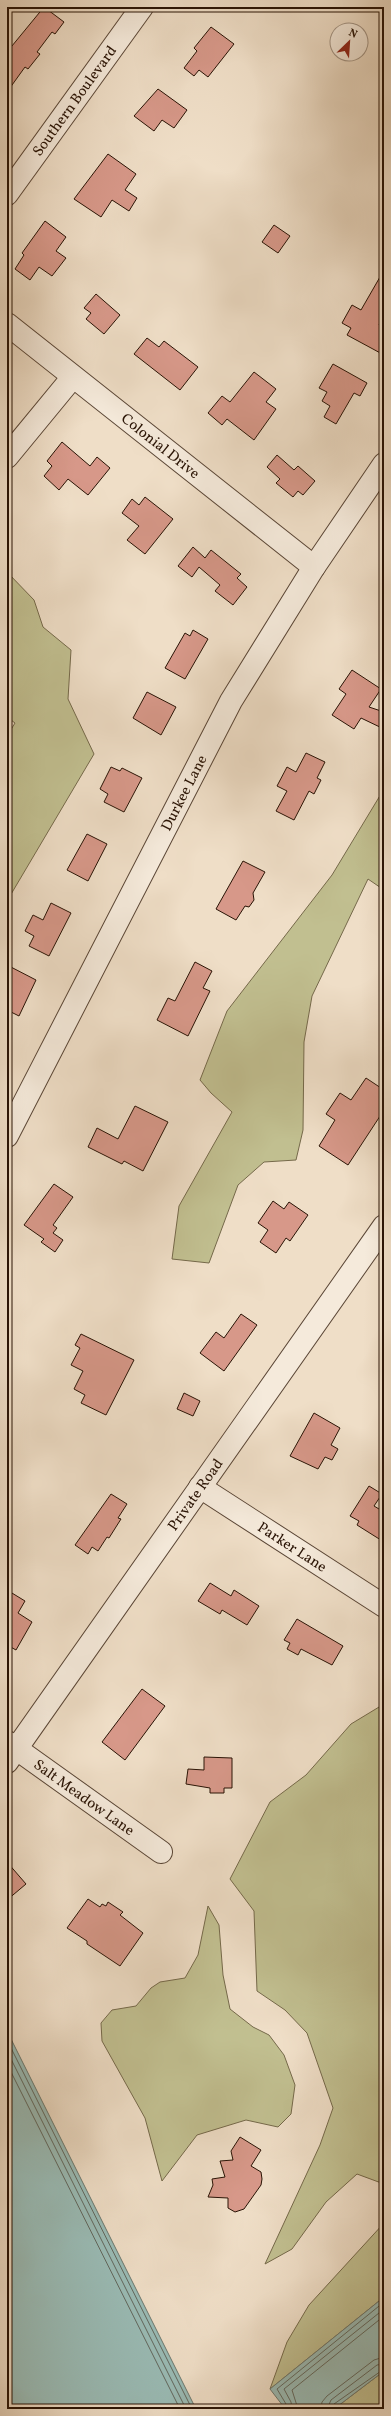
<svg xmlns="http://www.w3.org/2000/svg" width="391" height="2416" font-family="Vollkorn,serif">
	<rect width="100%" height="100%" fill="#efdec7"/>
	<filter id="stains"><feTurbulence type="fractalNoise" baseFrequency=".005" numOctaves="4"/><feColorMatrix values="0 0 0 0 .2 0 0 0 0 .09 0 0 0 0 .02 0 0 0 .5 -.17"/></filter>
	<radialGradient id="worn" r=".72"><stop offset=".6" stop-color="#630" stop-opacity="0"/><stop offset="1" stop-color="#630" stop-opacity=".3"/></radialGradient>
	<g fill="#c1bf90" stroke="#75694a">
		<polygon points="7,572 34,600 43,627 71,650 68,699 94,754 7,901 7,736 15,723 7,717"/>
		<polygon points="384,789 384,890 368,879 312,996 304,1042 303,1130 296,1160 264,1162 238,1185 209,1263 172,1259 179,1206 232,1112 211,1093 200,1080 227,1011 332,875"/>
		<polygon points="384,1704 384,2184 357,2174 326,2202 292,2249 265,2264 320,2145 333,2108 307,2033 285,2010 257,1991 254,1911 230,1879 270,1802 306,1775 351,1724"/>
		<polygon points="208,1906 219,1925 223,1975 230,2009 253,2027 269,2035 284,2055 295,2085 291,2114 278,2127 246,2120 197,2135 162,2181 145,2118 102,2041 101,2023 112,2010 136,2006 151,1988 160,1982 185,1978 198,1955"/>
		<polygon points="384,2223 384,2297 270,2389 287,2342 309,2305"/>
		<polygon points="384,2371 384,2409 334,2409"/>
	</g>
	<g fill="#9abcb6" stroke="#6d786f">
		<polygon points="7,2031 196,2409 7,2409"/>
		<polygon points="384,2297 384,2371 334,2409 281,2409 283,2406 270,2389"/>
	</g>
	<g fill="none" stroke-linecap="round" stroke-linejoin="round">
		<g stroke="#62685e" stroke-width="1">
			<polyline points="7,2040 192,2409"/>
			<polyline points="7,2051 186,2409"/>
			<polyline points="7,2064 180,2409"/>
			<polyline points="286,2409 286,2404 277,2389 384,2302"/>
			<polyline points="292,2409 291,2402 284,2389 384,2309"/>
			<polyline points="298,2409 292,2390 384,2316"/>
			<polyline points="321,2409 322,2402 327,2396 374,2360 384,2357"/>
			<polyline points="327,2409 331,2400 377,2365 384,2364"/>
			<polyline points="332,2409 334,2404 384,2369"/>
		</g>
	</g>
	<g fill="#d79889" stroke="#291305">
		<polygon points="44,7 64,22 55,34 52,32 37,52 40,54 28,69 25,67 7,92 7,52"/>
		<polygon points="211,27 234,44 208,77 199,70 194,76 184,68 197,51 194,48"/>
		<polygon points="158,89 187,110 174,128 162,120 154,131 134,116"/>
		<polygon points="108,154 136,174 125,190 137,198 129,211 112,200 101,217 74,199"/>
		<polygon points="45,221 66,237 56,251 66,258 52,276 39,267 30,280 15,269 24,255 22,253"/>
		<polygon points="274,225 290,236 278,253 262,242"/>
		<polygon points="384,270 384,316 379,325 384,328 384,355 347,335 351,328 342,323 352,305 361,310"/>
		<polygon points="96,294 120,315 104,334 86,319 91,313 84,308"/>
		<polygon points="147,338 159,347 164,341 198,367 180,390 134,354"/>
		<polygon points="333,364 367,383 360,396 354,393 336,424 324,417 330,406 322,401 327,392 319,388"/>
		<polygon points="254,372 276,389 266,402 276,409 254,440 227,419 222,425 208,413 222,396 230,402"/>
		<polygon points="62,442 90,466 97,457 110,468 88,495 68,479 59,490 44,476 52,466 47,461"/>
		<polygon points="277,455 294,470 298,466 315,481 303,495 298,491 293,497 276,483 280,479 267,467"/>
		<polygon points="145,497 173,519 145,554 127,540 139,526 122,513 132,499 139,505"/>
		<polygon points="193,547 205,558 211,550 241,574 237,578 247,587 233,605 215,591 220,585 199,567 192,577 178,566"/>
		<polygon points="193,630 208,639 185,679 165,668 185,633 190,636"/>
		<polygon points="352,670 381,689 369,707 384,712 384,729 361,718 354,729 332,715 346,694 339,689"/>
		<polygon points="147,692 176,707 161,735 133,718"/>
		<polygon points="306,753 325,762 317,778 321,780 314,794 309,791 294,820 276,811 287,791 277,786 287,767 296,772"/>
		<polygon points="111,767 120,771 122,768 142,778 124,812 104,802 108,794 100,789"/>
		<polygon points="87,834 107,844 88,881 67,870"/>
		<polygon points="243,861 265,872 253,893 254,900 249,907 245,906 236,920 216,909"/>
		<polygon points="51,903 71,913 49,956 29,946 34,936 25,931 33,915 43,920"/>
		<polygon points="195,962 212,971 203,988 210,991 188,1036 157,1020 168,998 175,1001"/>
		<polygon points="7,965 36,980 19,1016 7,1010"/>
		<polygon points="366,1078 384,1090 384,1110 348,1165 319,1146 335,1120 326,1114 340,1093 351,1100"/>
		<polygon points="135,1106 168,1122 143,1171 124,1161 122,1164 88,1147 97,1128 118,1139"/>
		<polygon points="54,1184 73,1197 53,1225 57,1228 53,1233 63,1240 55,1252 41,1242 44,1239 24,1225"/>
		<polygon points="273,1201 284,1209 289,1202 308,1215 290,1241 286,1238 276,1253 260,1242 268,1230 258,1223"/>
		<polygon points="241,1314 257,1325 224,1371 200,1353 216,1332 224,1338"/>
		<polygon points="81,1334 134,1360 106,1415 81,1403 85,1395 74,1389 83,1371 71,1365 80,1348 75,1345"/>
		<polygon points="184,1393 200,1401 193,1416 177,1409"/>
		<polygon points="314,1413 340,1428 331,1445 338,1449 332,1460 325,1457 318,1469 290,1456"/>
		<polygon points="369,1486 382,1494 374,1506 384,1512 384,1542 357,1525 359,1521 350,1516"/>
		<polygon points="111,1494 127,1504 118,1518 121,1519 109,1538 107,1537 98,1551 92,1547 88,1554 75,1545"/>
		<polygon points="210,1583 231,1596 234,1590 259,1606 247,1625 222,1610 220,1614 198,1601"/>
		<polygon points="7,1590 25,1601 18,1613 32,1622 16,1650 7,1645"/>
		<polygon points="297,1619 343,1646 332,1665 301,1649 298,1655 287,1649 290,1643 284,1640"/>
		<polygon points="142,1689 165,1706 125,1760 102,1742"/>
		<polygon points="204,1757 232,1758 232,1788 224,1788 224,1793 210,1793 210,1788 186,1784 188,1769 204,1770"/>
		<polygon points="7,1862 26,1884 7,1900"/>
		<polygon points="88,1899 100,1907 102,1904 106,1906 108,1902 123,1912 120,1915 143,1933 120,1966 87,1944 87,1941 67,1928"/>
		<polygon points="240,2137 261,2150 251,2166 261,2172 262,2179 261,2185 244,2209 235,2212 228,2208 228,2198 208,2197 213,2185 212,2179 225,2177 220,2161 233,2160 231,2151"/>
	</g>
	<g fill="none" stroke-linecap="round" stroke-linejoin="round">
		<g stroke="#5a4636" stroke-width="24">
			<g id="minor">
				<path id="s1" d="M7,194L142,7"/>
				<path id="s2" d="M7,324L314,567"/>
				<polyline points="7,457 72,378"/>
				<path id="s3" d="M7,1136L231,701L314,567L384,464"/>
				<path id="s4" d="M200,1487L384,1606"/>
				<path id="s5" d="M7,1742L161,1852"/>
				<path id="s6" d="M7,1762L384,1226"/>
			</g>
		</g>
		<use href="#minor" stroke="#f5eadb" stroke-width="22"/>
	</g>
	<g text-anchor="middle" stroke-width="3.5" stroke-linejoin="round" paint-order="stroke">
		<g font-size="15" fill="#291305" stroke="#f5eadb">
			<text dy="5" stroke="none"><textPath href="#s1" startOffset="115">Southern Boulevard</textPath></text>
			<text dy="5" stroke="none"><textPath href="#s2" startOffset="196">Colonial Drive</textPath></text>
			<text dy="5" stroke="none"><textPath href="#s3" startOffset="386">Durkee Lane</textPath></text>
			<text dy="5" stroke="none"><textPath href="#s6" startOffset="327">Private Road</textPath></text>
			<text dy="5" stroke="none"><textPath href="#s4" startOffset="110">Parker Lane</textPath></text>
			<text dy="5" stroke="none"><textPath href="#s5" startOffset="95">Salt Meadow Lane</textPath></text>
		</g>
	</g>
	<rect width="391" height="2416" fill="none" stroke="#efdec7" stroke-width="24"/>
	<rect x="8" y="8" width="375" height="2400" fill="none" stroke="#291305" stroke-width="2"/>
	<rect x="12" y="12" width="367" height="2392" fill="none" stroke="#291305"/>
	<g transform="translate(349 42) rotate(25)"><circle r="19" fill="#f5eadb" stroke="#a39485"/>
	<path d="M0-3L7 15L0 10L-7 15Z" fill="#8f2418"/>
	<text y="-6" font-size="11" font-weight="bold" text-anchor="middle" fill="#291305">N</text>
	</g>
	<rect width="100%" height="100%" filter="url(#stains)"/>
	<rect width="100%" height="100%" fill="url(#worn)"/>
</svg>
